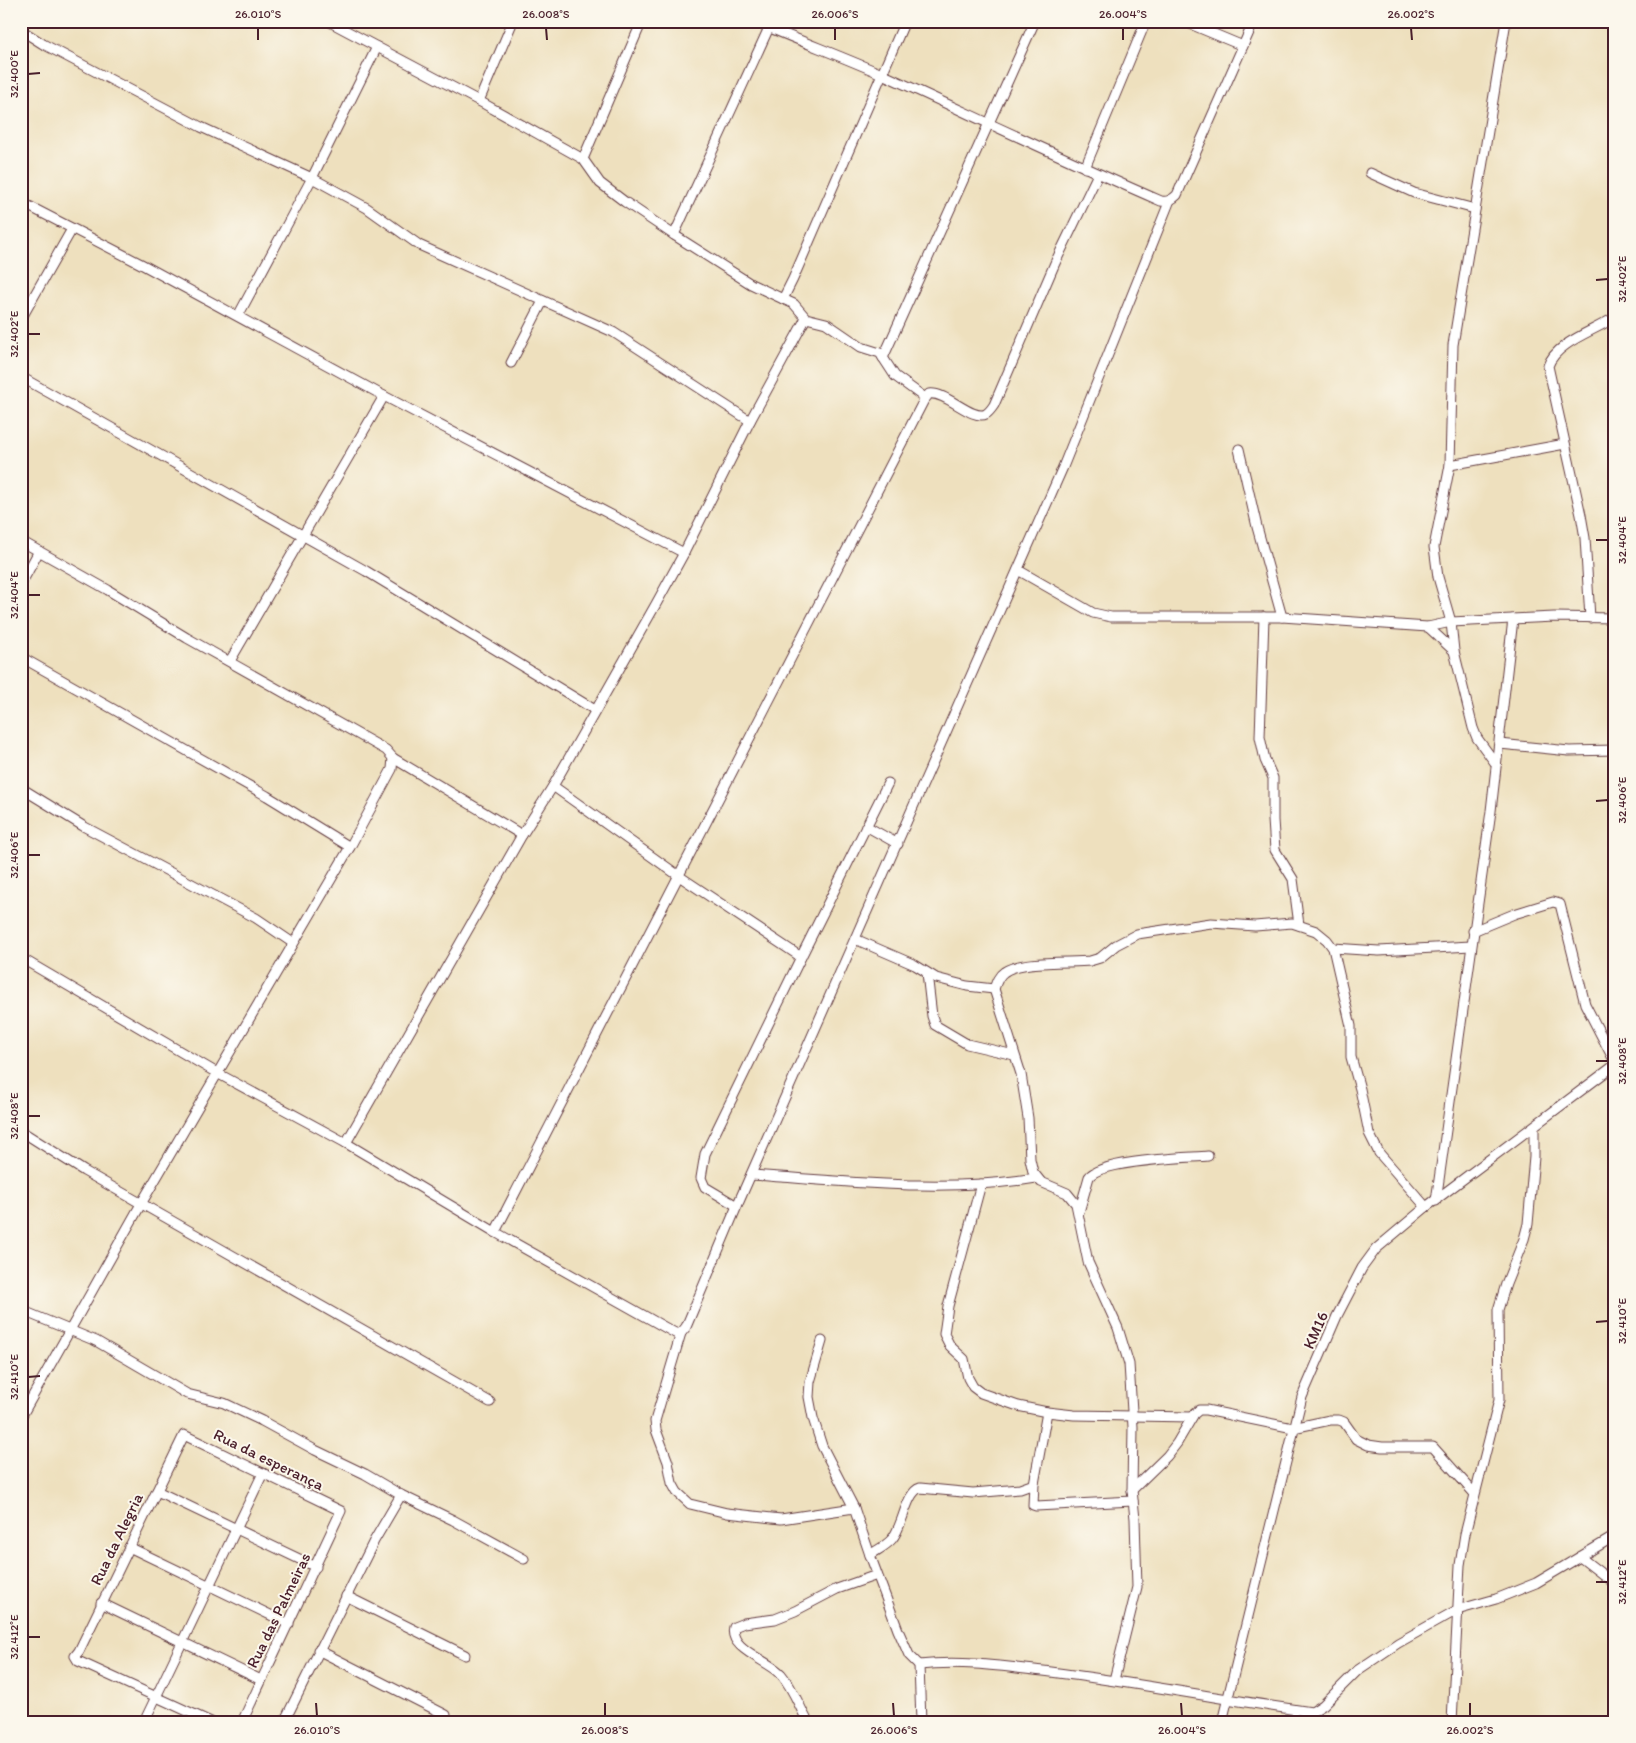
<svg xmlns="http://www.w3.org/2000/svg" width="1636" height="1743" font-family="Itim,sans-serif">
	<rect width="100%" height="100%" fill="#fbf7ec"/>
	<filter id="ink" filterUnits="userSpaceOnUse"><feTurbulence type="fractalNoise" baseFrequency=".02" numOctaves="2"/><feDisplacementMap in="SourceGraphic" scale="10" xChannelSelector="R" yChannelSelector="G"/><feConvolveMatrix kernelMatrix="1 2 1 2 8 2 1 2 1" color-interpolation-filters="sRGB"/></filter>
	<filter id="wash" filterUnits="userSpaceOnUse"><feTurbulence type="fractalNoise" baseFrequency=".0096" numOctaves="4" result="noise"/><feDisplacementMap in="SourceGraphic" scale="20" xChannelSelector="R" yChannelSelector="G"/><feGaussianBlur stdDeviation="1.12" result="paint"/><feColorMatrix in="noise" values="0 0 0 0 0 0 0 0 0 0 0 0 0 0 0 0 0 1.4 0 .05"/><feComposite in="paint" operator="in"/></filter>
	<g filter="url(#wash)">
		<rect width="100%" height="100%" fill="#eee0be"/>
	</g>
	<g filter="url(#ink)">
		<g fill="none" stroke-linecap="round" stroke-linejoin="round">
			<g stroke="#633c41" stroke-width="11">
				<g id="minor">
					<polyline points="328,21 479,101 583,159 600,183 625,202 674,235 751,284 783,299"/>
					<path d="M754,21C797,40 841,56 884,75C976,117 1068,161 1161,201C1168,202 1172,200 1177,195L1254,21"/>
					<polyline points="1183,21 1243,46"/>
					<polyline points="21,30 43,44 201,127 312,178 367,208 419,245 613,332 750,421"/>
					<polyline points="479,101 513,21"/>
					<polyline points="583,159 642,21"/>
					<polyline points="1085,168 1146,21"/>
					<polyline points="1370,173 1414,193 1475,209"/>
					<polyline points="21,202 143,265 384,396 684,553"/>
					<polyline points="674,235 772,21"/>
					<polyline points="238,316 312,178 377,47"/>
					<polyline points="806,318 826,323 861,347 880,353 895,376 925,398"/>
					<polyline points="21,319 72,229"/>
					<polyline points="883,358 1035,21"/>
					<polyline points="511,363 543,301"/>
					<polyline points="21,377 366,571 595,710"/>
					<polyline points="1239,449 1257,527 1282,617"/>
					<polyline points="1450,465 1565,444"/>
					<polyline points="21,541 108,590 187,638 386,750 393,758 522,835"/>
					<polyline points="1018,570 1093,613 1111,617 1282,617 1428,627 1451,622 1554,617 1615,618"/>
					<polyline points="21,584 39,551"/>
					<polyline points="1264,617 1260,737 1265,760 1273,778 1273,820 1275,850 1293,879 1299,925"/>
					<path d="M1590,618L1585,538L1581,515L1548,366C1556,342 1595,331 1615,317"/>
					<polyline points="1428,627 1454,651"/>
					<polyline points="21,657 267,796 350,847"/>
					<polyline points="230,661 384,396"/>
					<polyline points="1500,744 1569,751 1615,750"/>
					<polyline points="1496,764 1477,738 1473,728 1454,651 1451,622 1438,577 1434,547 1450,465 1453,345 1506,21"/>
					<polyline points="553,786 679,876 801,957"/>
					<polyline points="21,788 83,826 256,918 293,943"/>
					<polyline points="866,826 898,844"/>
					<polyline points="1473,931 1514,914 1553,902 1560,904 1585,1004 1615,1062"/>
					<polyline points="855,939 915,965 936,978 967,986 994,989"/>
					<polyline points="1333,948 1379,951 1471,946"/>
					<polyline points="21,958 217,1073 346,1143 495,1232 675,1333 681,1333"/>
					<polyline points="927,973 932,1016 935,1025 967,1044 1014,1055"/>
					<polyline points="21,1131 84,1171 490,1402"/>
					<polyline points="346,1143 522,835 553,786 656,604 684,553 750,421 806,318 794,304 783,299 793,279 905,21"/>
					<path d="M751,1175C846,1181 942,1193 1036,1178"/>
					<polyline points="981,1184 948,1306 944,1334 950,1346 964,1359 968,1378 973,1387 981,1393 1018,1406 1047,1412 1074,1415 1192,1417"/>
					<polyline points="1436,1201 1491,811 1513,619"/>
					<polyline points="737,1206 705,1187 701,1178 705,1154 801,957 888,783"/>
					<path d="M1079,1212L1089,1177C1101,1160 1186,1158 1208,1156"/>
					<path d="M495,1232L924,400L929,394C946,391 972,421 986,414C989,412 992,408 994,405L1055,263L1098,174"/>
					<polyline points="21,1310 96,1341 187,1394 224,1403 262,1421 315,1450 365,1474 401,1495 453,1520 524,1559"/>
					<path d="M822,1341L810,1382L809,1397L813,1418L822,1446L854,1508L870,1555L898,1630L909,1655L919,1665C963,1660 1007,1667 1051,1672C1139,1683 1225,1700 1312,1712L1323,1705L1358,1670L1398,1643L1457,1610L1496,1599L1536,1583L1615,1536"/>
					<polyline points="21,1417 141,1204 350,847 392,769 393,758"/>
					<polyline points="1034,1484 1033,1505 1036,1506 1133,1501"/>
					<polyline points="1132,1490 1167,1456 1177,1443 1194,1414 1199,1410 1206,1410 1293,1428 1330,1420 1339,1420 1344,1422 1356,1439 1368,1445 1382,1447 1433,1447 1474,1493"/>
					<polyline points="157,1491 316,1567"/>
					<polyline points="854,1508 781,1519 727,1513 690,1504 677,1492 672,1483 668,1462 656,1430 655,1421 681,1333 686,1327 737,1206 1063,467 1170,200"/>
					<polyline points="129,1547 289,1624"/>
					<path d="M870,1555C877,1550 886,1546 892,1539C903,1527 906,1492 920,1488L973,1493L1020,1489L1034,1484L1047,1412"/>
					<polyline points="1580,1557 1615,1584"/>
					<polyline points="346,1596 465,1655"/>
					<polyline points="101,1603 261,1680"/>
					<polyline points="318,1650 446,1715"/>
					<polyline points="919,1665 921,1722"/>
					<path d="M1114,1680L1137,1587L1135,1519L1132,1490L1133,1427L1129,1364L1118,1328L1088,1262L1076,1204L1067,1193L1041,1182L1033,1172L1030,1159L1028,1118L1021,1074L994,989C996,983 998,976 1004,972C1020,960 1068,963 1090,961L1100,958L1116,945L1137,934L1211,923L1255,926L1292,923L1316,931L1327,940L1333,948L1351,1026V1057L1360,1089L1369,1133L1379,1153L1426,1207"/>
					<polyline points="144,1722 263,1473"/>
					<polyline points="211,1722 78,1661 75,1656 79,1651 184,1435 341,1511 242,1722"/>
					<polyline points="284,1722 374,1541 401,1495"/>
					<path d="M808,1722C799,1706 793,1688 781,1674C768,1660 728,1649 734,1627L744,1623L775,1619L795,1611L837,1589L877,1575"/>
					<polyline points="1222,1722 1302,1397 1337,1316 1362,1268 1376,1249 1426,1207 1615,1065"/>
					<polyline points="1452,1722 1460,1565 1465,1534 1499,1400 1498,1310 1506,1284 1524,1239 1528,1224 1534,1157 1534,1127"/>
					<polyline points="1614,1722 1615,1719"/>
				</g>
			</g>
			<g stroke="#633c41" stroke-width="13">
				<polyline id="major" points="21,1721 23,1722"/>
			</g>
			<use href="#minor" stroke="#fff" stroke-width="9"/>
			<use href="#major" stroke="#fabb8b" stroke-width="11"/>
		</g>
	</g>
	<path fill="none" stroke="#4a1f2b" stroke-width="2" d="M258,28V40M546,28L547,40M835,28V40M1123,28V40M1411,28L1412,40M28,74L40,73M1596,280L1608,279M28,334H40M1596,540H1608M28,595H40M1596,801L1608,800M28,855H40M1596,1061H1608M28,1116H40M1596,1322L1608,1321M28,1377L40,1376M1596,1582H1608M28,1637H40M316,1703L317,1716M605,1703V1716M893,1703L894,1716M1181,1703L1182,1716M1470,1703V1716"/>
	<g text-anchor="middle" stroke-width="4" stroke-linejoin="round" paint-order="stroke">
		<g font-size="16" fill="#4a1f2b" stroke="#fbf7ec">
			<text transform="translate(1315 1330) rotate(-66)" y="6">KM16</text>
			<text transform="translate(269 1459) rotate(26)" y="6">Rua da esperança</text>
			<text transform="translate(116 1539) rotate(-64)" y="6">Rua da Alegria</text>
			<text transform="translate(278 1610) rotate(-64)" y="6">Rua das Palmeiras</text>
		</g>
	</g>
	<rect width="1636" height="1743" fill="none" stroke="#fbf7ec" stroke-width="55"/>
	<rect x="28" y="28" width="1580" height="1688" fill="none" stroke="#4a1f2b" stroke-width="2"/>
	<g font-size="12" text-anchor="middle" fill="#4a1f2b">
		<text x="258" y="18">26.010°S</text>
		<text x="546" y="18">26.008°S</text>
		<text x="835" y="18">26.006°S</text>
		<text x="1123" y="18">26.004°S</text>
		<text x="1411" y="18">26.002°S</text>
		<text transform="translate(14 74) rotate(-90)" y="4">32.400°E</text>
		<text transform="translate(1622 279) rotate(-90)" y="4">32.402°E</text>
		<text transform="translate(14 334) rotate(-90)" y="4">32.402°E</text>
		<text transform="translate(1622 540) rotate(-90)" y="4">32.404°E</text>
		<text transform="translate(14 595) rotate(-90)" y="4">32.404°E</text>
		<text transform="translate(1622 800) rotate(-90)" y="4">32.406°E</text>
		<text transform="translate(14 855) rotate(-90)" y="4">32.406°E</text>
		<text transform="translate(1622 1061) rotate(-90)" y="4">32.408°E</text>
		<text transform="translate(14 1116) rotate(-90)" y="4">32.408°E</text>
		<text transform="translate(1622 1321) rotate(-90)" y="4">32.410°E</text>
		<text transform="translate(14 1377) rotate(-90)" y="4">32.410°E</text>
		<text transform="translate(1622 1582) rotate(-90)" y="4">32.412°E</text>
		<text transform="translate(14 1637) rotate(-90)" y="4">32.412°E</text>
		<text x="317" y="1734">26.010°S</text>
		<text x="605" y="1734">26.008°S</text>
		<text x="894" y="1734">26.006°S</text>
		<text x="1182" y="1734">26.004°S</text>
		<text x="1470" y="1734">26.002°S</text>
	</g>
</svg>
